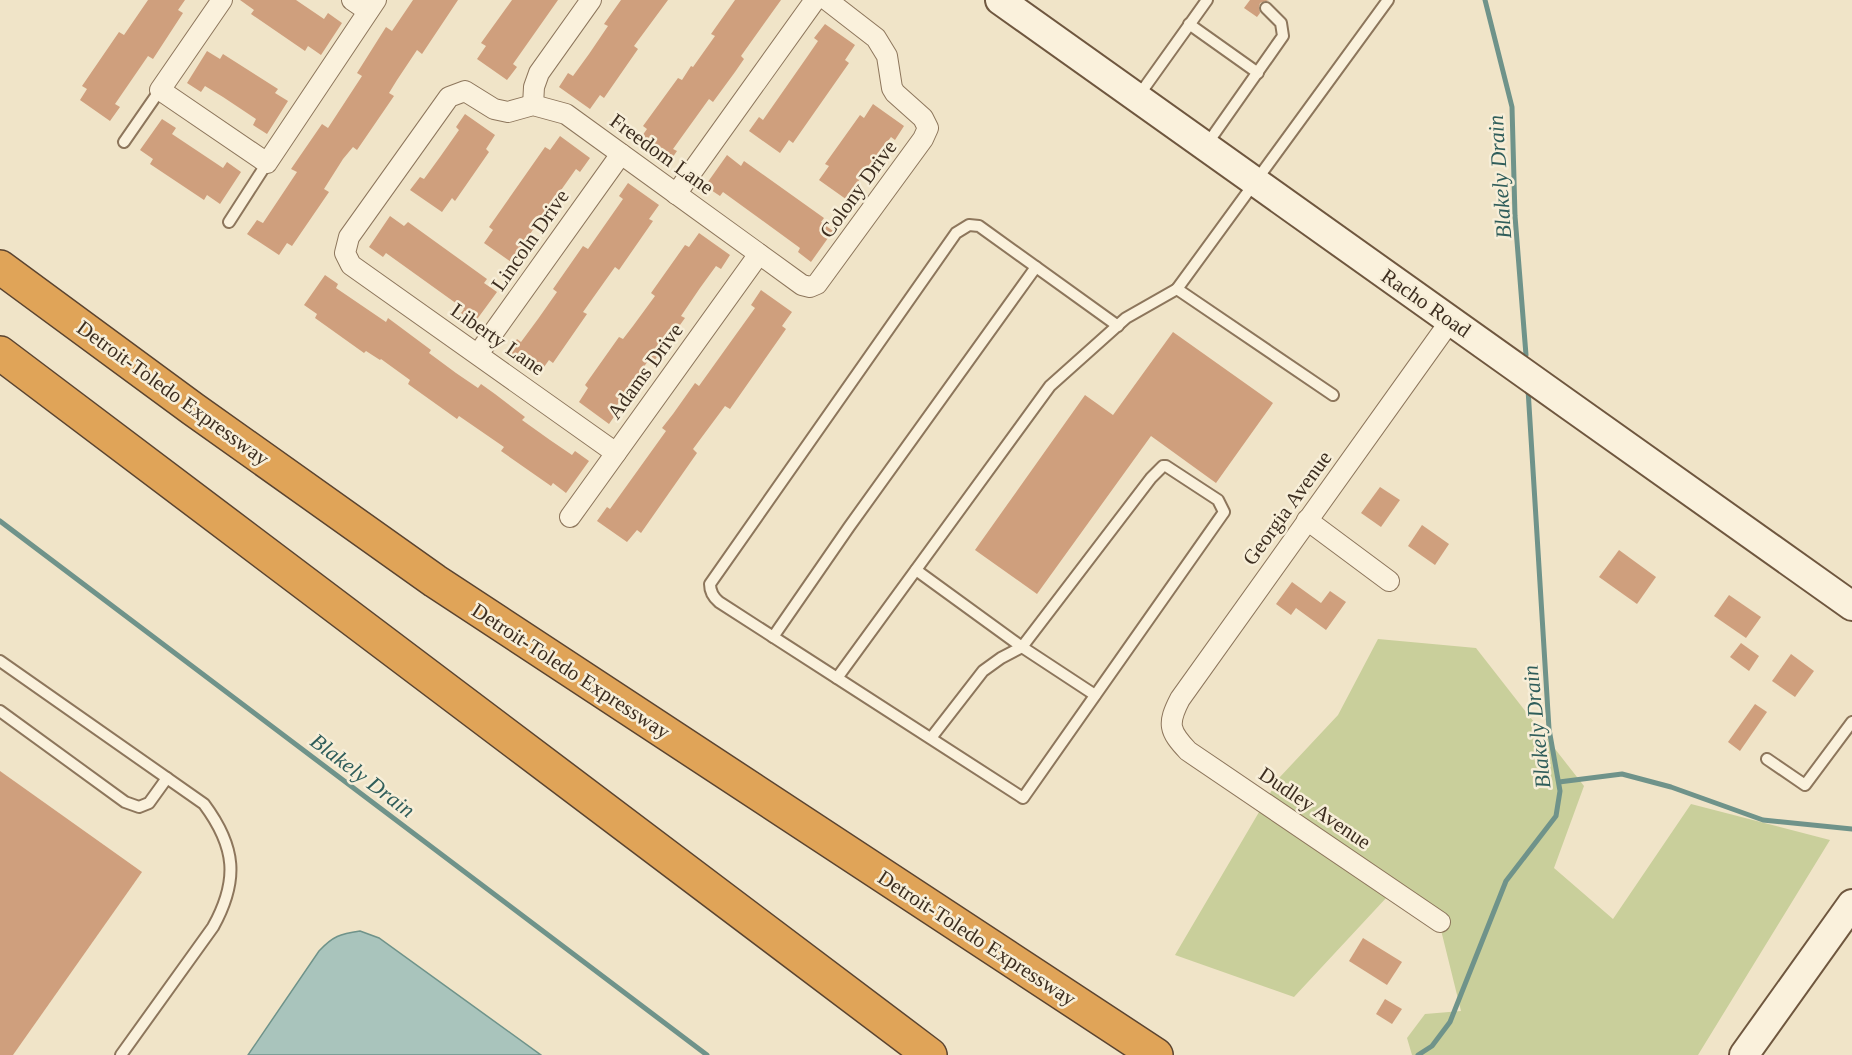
<svg xmlns="http://www.w3.org/2000/svg" width="1852" height="1055" font-family="Georgia,serif">
	<rect width="100%" height="100%" fill="#f0e4c8"/>
	<polygon fill="#c9cf9b" points="1378,639 1476,648 1584,786 1554,868 1613,919 1691,804 1830,840 1698,1055 1412,1055 1407,1038 1425,1014 1461,1011 1440,926 1387,897 1294,997 1175,955 1279,778 1338,715"/>
	<path fill="#a9c4bc" stroke="#6f938a" stroke-width="1.5" d="M360,931L379,938L541,1055H248L319,951C333,936 340,934 360,931Z"/>
	<g fill="none" stroke-linecap="round" stroke-linejoin="round">
		<g stroke="#6f938a" stroke-width="5">
			<polyline points="1485,0 1512,107 1515,216 1526,355"/>
			<polyline points="0,521 707,1055"/>
			<polyline points="1559,782 1622,774 1671,787 1763,820 1852,829"/>
			<polyline points="1418,1055 1432,1046 1450,1022 1506,881 1556,816 1560,791 1549,729 1528,389"/>
		</g>
	</g>
	<g fill="#cf9f7d">
		<polygon points="148,0 185,0 178,10 183,13 153,59 148,56 115,104 120,107 110,121 80,100 87,89 82,86 119,32 124,35"/>
		<polygon points="240,0 296,0 324,19 328,13 342,23 321,55 308,46 305,51 251,14 254,10"/>
		<polygon points="413,0 458,0 422,54 417,50 397,80 389,93 394,96 357,150 353,147 343,159 324,189 329,192 292,246 287,243 279,255 247,234 257,220 263,223 297,172 291,169 322,124 328,128 362,76 357,73 386,27 392,31"/>
		<polygon points="512,0 558,0 513,64 517,67 507,80 477,59 486,46 481,43"/>
		<polygon points="621,0 668,0 634,46 638,49 604,98 600,95 590,109 559,87 568,73 573,76 589,54 608,26 604,24"/>
		<polygon points="735,0 781,0 741,56 744,59 735,72 713,102 709,99 673,149 677,151 668,164 637,143 647,129 643,126 678,78 682,80 691,66 693,67 715,36 711,34"/>
		<polygon points="1250,0 1269,0 1260,3 1259,7 1260,13 1257,17 1244,8"/>
		<polygon points="825,24 855,45 845,60 849,63 793,143 789,140 780,153 749,131 759,117 763,120 807,57 818,41 814,38"/>
		<polygon points="207,51 220,59 223,54 278,89 275,93 288,101 267,134 253,125 256,119 223,97 205,86 201,92 187,83"/>
		<polygon points="873,104 904,126 895,140 891,137 874,159 855,186 859,189 850,202 819,180 829,166 825,164 860,115 864,118"/>
		<polygon points="465,114 495,135 486,149 489,152 455,201 452,198 442,212 410,190 420,177 424,179 440,157 459,130 456,127"/>
		<polygon points="162,119 176,128 172,134 223,168 227,162 241,172 220,204 207,195 204,200 150,164 153,159 140,150"/>
		<polygon points="560,136 590,158 580,172 576,169 520,248 524,251 514,264 484,243 493,230 489,227 545,147 550,150"/>
		<polygon points="727,155 741,166 744,161 824,218 821,222 833,231 811,262 798,252 800,248 723,192 720,196 705,186"/>
		<polygon points="628,183 659,205 649,219 653,221 619,270 615,267 605,281 583,312 587,314 553,363 549,360 539,374 508,352 517,339 521,342 538,319 557,292 553,289 583,246 588,249 623,199 619,196"/>
		<polygon points="390,216 404,226 408,222 487,279 484,283 497,292 475,322 461,313 464,309 386,253 383,257 369,247"/>
		<polygon points="699,233 730,255 721,269 716,266 700,288 681,316 685,318 654,361 650,358 634,381 615,408 618,411 609,424 579,402 588,388 585,385 619,337 623,339 633,326 655,296 651,293 685,245 689,247"/>
		<polygon points="325,275 338,284 336,288 386,322 388,318 431,350 429,353 456,373 478,388 481,384 495,394 525,417 522,420 550,440 572,455 575,451 589,461 566,493 553,483 551,486 501,451 504,447 459,416 457,419 408,384 410,380 381,359 380,360 366,351 364,353 315,318 317,314 304,305"/>
		<polygon points="761,290 792,312 782,326 786,329 730,409 725,406 693,449 697,453 641,533 637,530 627,542 597,521 607,507 610,509 666,431 662,428 673,414 695,383 699,386 737,333 755,308 751,305"/>
		<polygon points="1173,332 1273,403 1216,483 1151,436 1037,594 975,550 1085,395 1113,415"/>
		<polygon points="1380,487 1400,500 1381,527 1361,513"/>
		<polygon points="1422,525 1449,544 1435,565 1408,546"/>
		<polygon points="1619,550 1656,577 1637,604 1599,577"/>
		<polygon points="1292,582 1321,603 1330,591 1346,602 1326,630 1296,608 1291,615 1276,604"/>
		<polygon points="1729,595 1761,617 1746,638 1714,616"/>
		<polygon points="1741,643 1759,656 1749,671 1730,657"/>
		<polygon points="1791,654 1814,671 1795,697 1772,681"/>
		<polygon points="1755,704 1767,712 1740,751 1728,742"/>
		<polygon points="0,771 142,872 13,1055 0,1055"/>
		<polygon points="1363,938 1402,962 1387,985 1349,961"/>
		<polygon points="1385,999 1402,1009 1392,1024 1376,1014"/>
	</g>
	<g fill="none" stroke-linecap="round" stroke-linejoin="round">
		<g stroke="#8d765c" stroke-width="14">
			<g id="lane">
				<polyline points="1189,24 1258,73"/>
				<polyline points="1137,98 1207,0"/>
				<polyline points="124,142 160,90"/>
				<polyline points="1205,147 1283,36 1281,23 1266,8"/>
				<polyline points="229,222 267,163"/>
				<polyline points="1333,395 1177,289 1388,0"/>
				<polyline points="916,570 1022,647 1095,695"/>
				<polyline points="773,637 849,527 1036,267"/>
				<path d="M0,661L204,804C236,847 239,880 213,927L121,1055"/>
				<path d="M837,678L719,602C713,597 710,592 710,584L956,233L969,225L979,226L1118,326"/>
				<polyline points="0,711 125,802 139,807 149,803 167,778"/>
				<polyline points="931,738 983,671 1001,658 1022,647 1151,478 1163,466 1166,466 1218,500 1224,512 1023,798 837,678 1050,386 1126,318 1177,289"/>
				<polyline points="1767,759 1805,785 1852,722"/>
			</g>
		</g>
		<g stroke="#8d765c" stroke-width="22">
			<g id="street">
				<polyline points="222,0 160,90 267,163 376,0"/>
				<polyline points="352,0 368,11"/>
				<polyline points="533,105 534,87 539,73 591,0"/>
				<polyline points="676,194 815,0"/>
				<polyline points="478,354 621,154"/>
				<polyline points="616,453 351,265 345,253 349,237 449,97 465,91 494,109 508,112 533,105 566,114 802,285 810,287 817,284 923,139 928,128 923,118 895,93 892,88 887,56 876,38 827,0"/>
				<polyline points="570,517 759,254"/>
				<polyline points="1307,520 1389,581"/>
				<path d="M1440,922L1188,751C1169,731 1167,724 1180,699L1451,320"/>
			</g>
		</g>
		<g stroke="#6f573f" stroke-width="32">
			<g id="secondary">
				<path d="M1000,0C1283,203 1568,404 1852,606"/>
				<polyline points="1744,1055 1852,904"/>
			</g>
		</g>
		<g stroke="#5b4430" stroke-width="36">
			<g id="highway">
				<polyline points="0,267 193,409 435,581 1156,1055"/>
				<polyline points="0,353 930,1055"/>
			</g>
		</g>
		<use href="#lane" stroke="#faf1dc" stroke-width="10"/>
		<use href="#street" stroke="#faf1dc" stroke-width="20"/>
		<use href="#secondary" stroke="#faf1dc" stroke-width="28"/>
		<use href="#highway" stroke="#e0a458" stroke-width="33"/>
	</g>
	<g text-anchor="middle" stroke-width="5" stroke-linejoin="round" paint-order="stroke">
		<g font-size="21" fill="#3d2e20" stroke="#f7eed8">
			<text transform="translate(662 154) rotate(36)" y="7">Freedom Lane</text>
			<text transform="translate(858 189) rotate(-54)" y="7">Colony Drive</text>
			<text transform="translate(530 240) rotate(-55)" y="7">Lincoln Drive</text>
			<text transform="translate(1426 303) rotate(35)" y="7">Racho Road</text>
			<text transform="translate(498 339) rotate(35)" y="7">Liberty Lane</text>
			<text transform="translate(645 371) rotate(-54)" y="7">Adams Drive</text>
			<text transform="translate(173 393) rotate(36)" y="7">Detroit-Toledo Expressway</text>
			<text transform="translate(1287 508) rotate(-54)" y="7">Georgia Avenue</text>
			<text transform="translate(571 671) rotate(33)" y="7">Detroit-Toledo Expressway</text>
			<text transform="translate(1315 808) rotate(34)" y="7">Dudley Avenue</text>
			<text transform="translate(977 938) rotate(33)" y="7">Detroit-Toledo Expressway</text>
		</g>
		<g font-size="22" font-style="italic" fill="#2f5d5a" stroke="#f7eed8">
			<text transform="translate(1499 177) rotate(-94)" y="8">Blakely Drain</text>
			<text transform="translate(1536 727) rotate(-96)" y="8">Blakely Drain</text>
			<text transform="translate(363 775) rotate(37)" y="8">Blakely Drain</text>
		</g>
	</g>
</svg>
